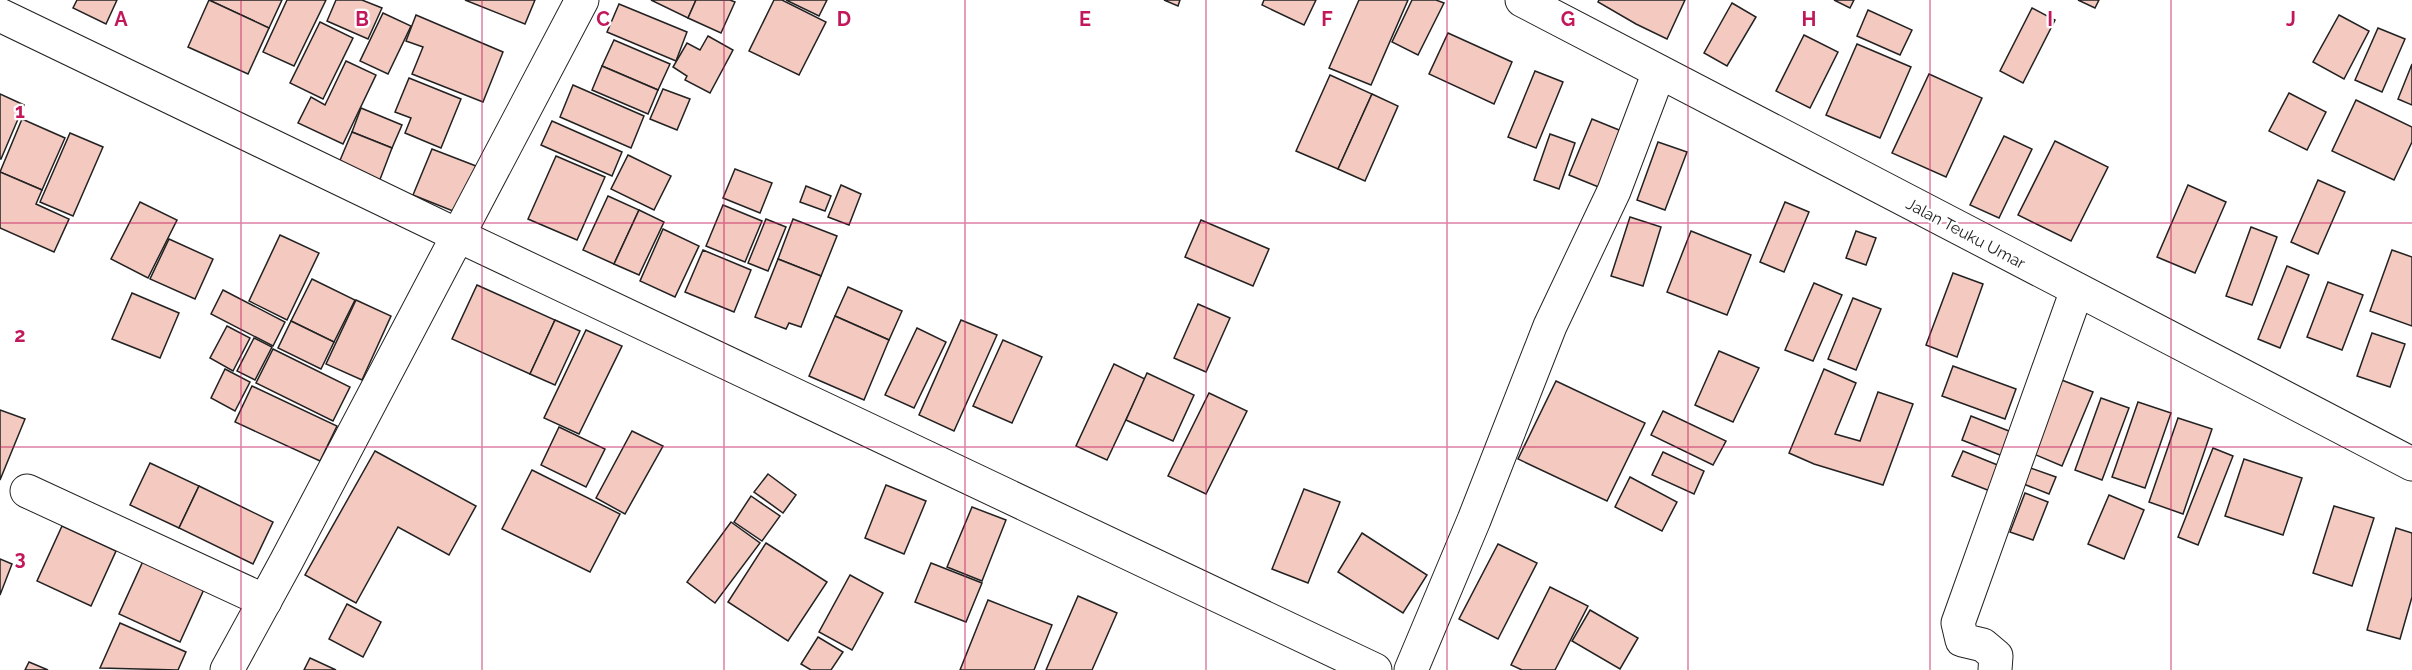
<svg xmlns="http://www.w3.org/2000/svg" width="2412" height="670" font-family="Raleway,sans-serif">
	<rect width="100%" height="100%" fill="#fff"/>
	<g fill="#f3c9c0" stroke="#222" stroke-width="1.5">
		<polygon points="77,0 117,0 106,24 73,8"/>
		<polygon points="209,0 282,0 269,28"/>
		<polygon points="209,0 269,28 248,74 188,47"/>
		<polygon points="287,0 326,0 294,66 263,52"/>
		<polygon points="336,0 362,0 382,8 368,39 327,21"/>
		<polygon points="465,0 535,0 525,24"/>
		<polygon points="651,0 696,0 688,18"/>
		<polygon points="696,0 730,0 735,2 721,33 688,18"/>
		<polygon points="774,0 782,0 826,22 799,75 749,51"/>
		<polygon points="786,0 827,0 819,16"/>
		<polygon points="1164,0 1180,0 1178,6"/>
		<polygon points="1264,0 1316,0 1304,25 1262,5"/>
		<polygon points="1359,0 1408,0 1371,85 1329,68"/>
		<polygon points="1412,0 1436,0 1444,3 1418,55 1392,42"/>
		<polygon points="1599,0 1685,0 1667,39 1636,24 1598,2"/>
		<polygon points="1834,0 1854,0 1850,8"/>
		<polygon points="2078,0 2099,0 2095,8"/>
		<polygon points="1732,3 1756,17 1727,66 1704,53"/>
		<polygon points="619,4 687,32 676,61 607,32"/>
		<polygon points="2032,8 2055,20 2023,83 2000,71"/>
		<polygon points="1868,10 1912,30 1900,55 1857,36"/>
		<polygon points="383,13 411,26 388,74 360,61"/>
		<polygon points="416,15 503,52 483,102 412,74 423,47 406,41"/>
		<polygon points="2339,15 2369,31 2344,79 2313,62"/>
		<polygon points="320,22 353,38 323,99 290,83"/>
		<polygon points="2378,28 2405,39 2382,92 2355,80"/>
		<polygon points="1448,33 1512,62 1494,104 1429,74"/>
		<polygon points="1804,35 1838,52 1810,108 1776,91"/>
		<polygon points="708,36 733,50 710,93 685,80 687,76 673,67 687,43 700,50"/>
		<polygon points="614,40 670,64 658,90 602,66"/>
		<polygon points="1857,44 1911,67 1880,138 1826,115"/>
		<polygon points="346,61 376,75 343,144 298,123 311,97 325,105"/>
		<polygon points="2412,64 2412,105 2398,99"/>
		<polygon points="602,66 658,90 648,114 592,90"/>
		<polygon points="1535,71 1563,82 1536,148 1508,137"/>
		<polygon points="1929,74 1982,98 1946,177 1892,153"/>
		<polygon points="1330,75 1372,94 1338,169 1296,151"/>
		<polygon points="409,78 461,99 441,148 405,133 411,118 395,112"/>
		<polygon points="573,85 644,116 631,148 560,117"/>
		<polygon points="663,89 690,99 677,130 650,119"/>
		<polygon points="2289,93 2326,112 2307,150 2269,131"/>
		<polygon points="0,94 24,105 1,159 0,159"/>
		<polygon points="1372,94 1398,106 1365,181 1338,169"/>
		<polygon points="2356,100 2412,127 2412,142 2394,180 2332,151"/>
		<polygon points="361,108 402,125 392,148 352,132"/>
		<polygon points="22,119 65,138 42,190 0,172"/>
		<polygon points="1592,119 1624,132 1601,188 1569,175"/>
		<polygon points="552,121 622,152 612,176 541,145"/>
		<polygon points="352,132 392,148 379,182 338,165"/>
		<polygon points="70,133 103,147 73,216 40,202"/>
		<polygon points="1550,134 1575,143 1559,189 1534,180"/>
		<polygon points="2004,136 2032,149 1999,218 1970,205"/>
		<polygon points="2055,141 2108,167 2071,241 2018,215"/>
		<polygon points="1658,142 1687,152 1665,210 1637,200"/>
		<polygon points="432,149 476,166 458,213 413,195"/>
		<polygon points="628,155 671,176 654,210 611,189"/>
		<polygon points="556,156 605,177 577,240 528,219"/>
		<polygon points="735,169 772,183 760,213 723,198"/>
		<polygon points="0,172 42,190 36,204 69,219 54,252 0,228"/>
		<polygon points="2318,180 2345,192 2318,254 2291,242"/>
		<polygon points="841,185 861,194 849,225 828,217"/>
		<polygon points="2188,185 2226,202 2195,273 2157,257"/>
		<polygon points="806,186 831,196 825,211 800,202"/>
		<polygon points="608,196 639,210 614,264 583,250"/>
		<polygon points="140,202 177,220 148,278 111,259"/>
		<polygon points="1785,202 1809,212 1784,272 1760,262"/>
		<polygon points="723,205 762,221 745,262 706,246"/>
		<polygon points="639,210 664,222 639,275 614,264"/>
		<polygon points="1630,217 1661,227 1643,286 1611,276"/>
		<polygon points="766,219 786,227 768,271 748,263"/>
		<polygon points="793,219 837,236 821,276 778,259"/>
		<polygon points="1201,220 1269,249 1253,286 1185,257"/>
		<polygon points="2251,227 2277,237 2252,305 2226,296"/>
		<polygon points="663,229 699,246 675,297 640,281"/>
		<polygon points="1691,231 1751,255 1727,315 1667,292"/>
		<polygon points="1856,231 1876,238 1866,265 1846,258"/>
		<polygon points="280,235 319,253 287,320 249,301"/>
		<polygon points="169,239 213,259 195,299 150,279"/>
		<polygon points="703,250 751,270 734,312 685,292"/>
		<polygon points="2392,250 2412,257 2412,326 2370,311"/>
		<polygon points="778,259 821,276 801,327 789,323 786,329 755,317"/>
		<polygon points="2287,266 2309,275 2280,348 2258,339"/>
		<polygon points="1953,273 1983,284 1957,357 1926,345"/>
		<polygon points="312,279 355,300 334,342 291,321"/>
		<polygon points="2328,282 2363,295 2342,350 2307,337"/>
		<polygon points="1814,283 1842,295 1813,361 1785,350"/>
		<polygon points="477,285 555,320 530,374 452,339"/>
		<polygon points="848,287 902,311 889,340 835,316"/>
		<polygon points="223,290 285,322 273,346 211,314"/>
		<polygon points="132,293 179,313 160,358 112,339"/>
		<polygon points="1853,298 1881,309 1856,370 1828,359"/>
		<polygon points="356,300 391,316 362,380 326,364"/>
		<polygon points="1198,304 1230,318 1206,372 1174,358"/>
		<polygon points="835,316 889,340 864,400 809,376"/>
		<polygon points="555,320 580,331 555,385 530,374"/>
		<polygon points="961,320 997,335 954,431 919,415"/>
		<polygon points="291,321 334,342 321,369 278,348"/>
		<polygon points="227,326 250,338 233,371 210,358"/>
		<polygon points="917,328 946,342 914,408 885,395"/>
		<polygon points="586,330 622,346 579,434 544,418"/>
		<polygon points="2372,333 2405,344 2390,387 2357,376"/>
		<polygon points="254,338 272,347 255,380 237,371"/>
		<polygon points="1003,340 1042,357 1012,423 973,406"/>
		<polygon points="273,349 350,387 333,421 256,383"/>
		<polygon points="1719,351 1759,368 1733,422 1695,405"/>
		<polygon points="1114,364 1145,379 1107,460 1076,446"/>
		<polygon points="1953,366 2016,389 2005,419 1942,396"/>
		<polygon points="225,369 250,382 235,411 211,398"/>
		<polygon points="1824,369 1856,383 1835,434 1860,441 1878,392 1913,404 1883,485 1814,464 1789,453"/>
		<polygon points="1147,373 1194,395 1173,441 1126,420"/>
		<polygon points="2059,379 2093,392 2062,466 2029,452"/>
		<polygon points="1556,381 1645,423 1607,501 1518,459"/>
		<polygon points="252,386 337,426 320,461 235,422"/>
		<polygon points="1209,393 1247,411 1206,494 1168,476"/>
		<polygon points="2101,398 2129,408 2102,480 2075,470"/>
		<polygon points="2138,402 2171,413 2145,488 2112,477"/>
		<polygon points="0,410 25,419 0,480"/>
		<polygon points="1663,411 1726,441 1713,465 1651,435"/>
		<polygon points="1971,416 2014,433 2005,457 1962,440"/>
		<polygon points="2178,418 2212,429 2183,514 2149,502"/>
		<polygon points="559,427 605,449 586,487 541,465"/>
		<polygon points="632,431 663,446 625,514 596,498"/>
		<polygon points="2213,448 2233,456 2198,545 2178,537"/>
		<polygon points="375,451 476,506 449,555 398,527 356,603 305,575"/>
		<polygon points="1963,451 2000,466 1990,491 1952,476"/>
		<polygon points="1663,452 1704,471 1694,494 1652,475"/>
		<polygon points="2244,459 2302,478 2283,535 2225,516"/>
		<polygon points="150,463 199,486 179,528 130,505"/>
		<polygon points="2022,465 2056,477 2049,494 2016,481"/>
		<polygon points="532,470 620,514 590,572 502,529"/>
		<polygon points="768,474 796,495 783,513 754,492"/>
		<polygon points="1630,477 1677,502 1662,531 1615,507"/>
		<polygon points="886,485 926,501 904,554 865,538"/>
		<polygon points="199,486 273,522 253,564 179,528"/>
		<polygon points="1304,489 1340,502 1308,583 1272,569"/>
		<polygon points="2025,493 2048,502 2033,540 2010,532"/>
		<polygon points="2109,495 2144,510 2124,559 2088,544"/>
		<polygon points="751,496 780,516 762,541 734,522"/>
		<polygon points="2334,506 2374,518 2352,586 2313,573"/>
		<polygon points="972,507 1006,520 982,581 947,567"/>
		<polygon points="731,522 760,543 715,603 687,582"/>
		<polygon points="62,526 116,551 91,606 37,581"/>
		<polygon points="2396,528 2412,533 2412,597 2400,639 2367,630"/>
		<polygon points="1362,533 1427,575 1403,613 1338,572"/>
		<polygon points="766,543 827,582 788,641 728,602"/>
		<polygon points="1498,544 1537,563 1498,639 1459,619"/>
		<polygon points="0,559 12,564 0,595"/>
		<polygon points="144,559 205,587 180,642 119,614"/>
		<polygon points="931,563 982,583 966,622 915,602"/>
		<polygon points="850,575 883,593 852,650 819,632"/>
		<polygon points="1550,587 1588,606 1555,670 1522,670 1511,665"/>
		<polygon points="1078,596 1117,613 1092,670 1046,670"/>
		<polygon points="988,600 1052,625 1034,670 960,670"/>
		<polygon points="347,604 381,622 363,657 329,639"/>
		<polygon points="1590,610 1638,638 1620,669 1572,641"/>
		<polygon points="120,623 186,652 178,670 100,668"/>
		<polygon points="818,637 843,652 831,670 811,670 801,664"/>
		<polygon points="310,658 336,670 304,670"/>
		<polygon points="29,662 48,670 25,670"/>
	</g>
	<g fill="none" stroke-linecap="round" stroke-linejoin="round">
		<g stroke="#222" stroke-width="35">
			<g id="minor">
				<polyline points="0,15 457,235 1375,670"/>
				<polyline points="27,491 265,601"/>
				<polyline points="227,670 286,562 582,0"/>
				<polyline points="1411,670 1474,520 1550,326 1614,191 1659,72"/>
				<polyline points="1995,670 1996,656 1983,645 1962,640 1958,623 2077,290"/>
			</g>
		</g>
		<g stroke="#222" stroke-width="35">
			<polyline id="major" points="1522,0 2412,464"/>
		</g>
		<use href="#minor" stroke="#fff" stroke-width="33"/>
		<use href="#major" stroke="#fff" stroke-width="33"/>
	</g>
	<path fill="none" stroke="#c2185b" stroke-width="1.5" stroke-opacity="0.55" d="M241,0V670M482,0V670M724,0V670M965,0V670M1206,0V670M1447,0V670M1688,0V670M1930,0V670M2171,0V670M0,223H2412M0,447H2412"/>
	<g text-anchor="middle" stroke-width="4.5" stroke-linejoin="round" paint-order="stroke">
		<g font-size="16" fill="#222" stroke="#fff">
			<text transform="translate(1966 233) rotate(28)" y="6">Jalan Teuku Umar</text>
		</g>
	</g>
	<g font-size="20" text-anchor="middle" font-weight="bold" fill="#c2185b" stroke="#fff" stroke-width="4.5" stroke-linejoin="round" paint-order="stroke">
		<text x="121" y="26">A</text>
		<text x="362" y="26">B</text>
		<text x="603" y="26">C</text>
		<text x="844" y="26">D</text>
		<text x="1085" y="26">E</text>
		<text x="1327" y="26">F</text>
		<text x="1568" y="26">G</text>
		<text x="1809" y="26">H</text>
		<text x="2050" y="26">I</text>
		<text x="2291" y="26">J</text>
		<text x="20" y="118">1</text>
		<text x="20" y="342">2</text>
		<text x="20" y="565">3</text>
	</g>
</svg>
